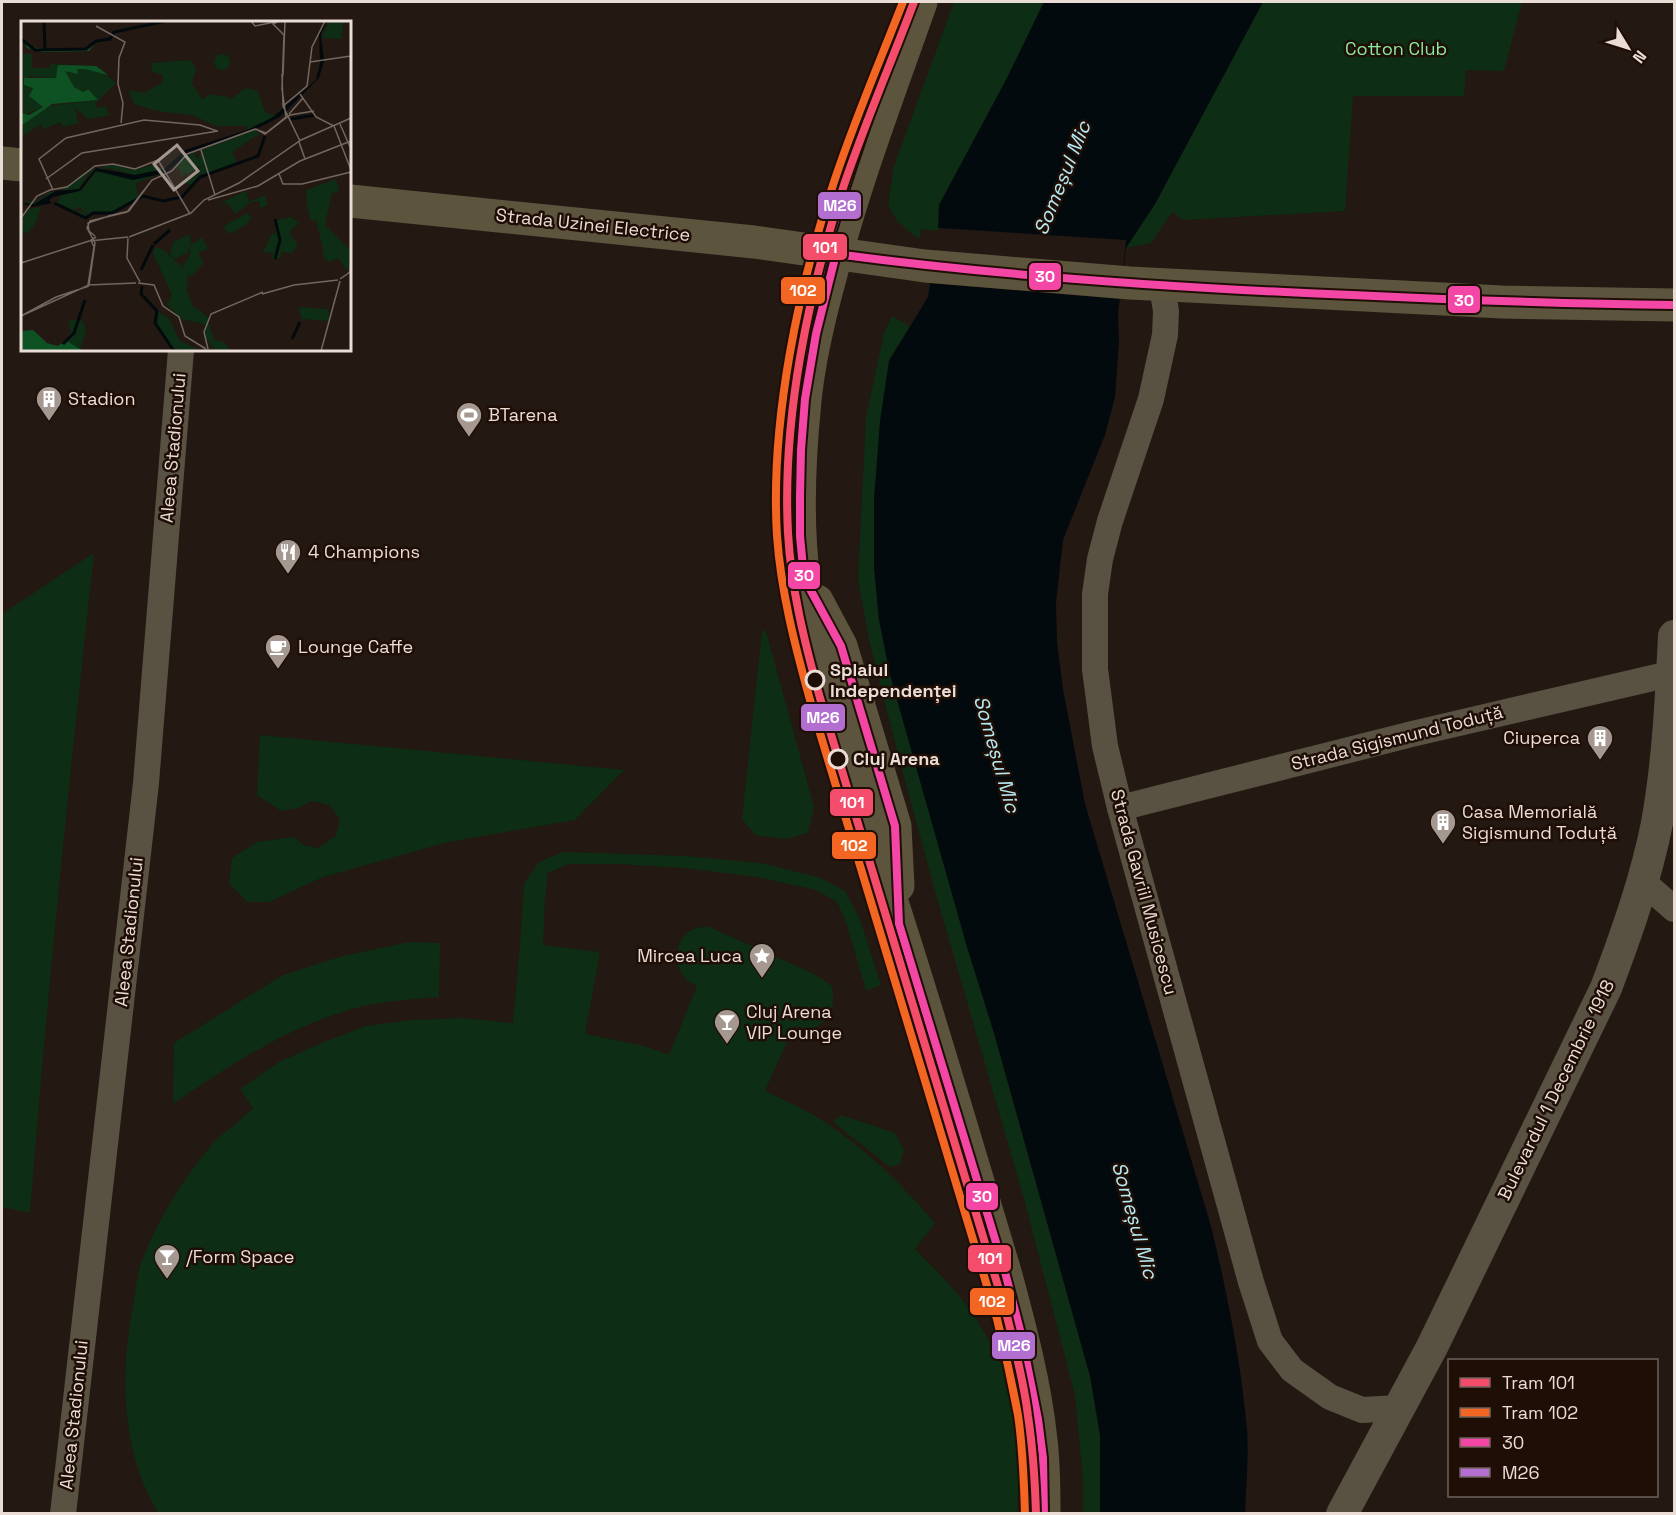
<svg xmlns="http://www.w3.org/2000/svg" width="1676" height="1515" font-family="'Space Grotesk',sans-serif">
	<rect width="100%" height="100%" fill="#231812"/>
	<g fill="#0d2d14">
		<polygon points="954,2 1044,2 1007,78 939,205 938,231 921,229 920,238 913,235 897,221 888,205 894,166"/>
		<polygon points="1263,2 1522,2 1504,71 1466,70 1464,96 1353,96 1345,211 1183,220 1172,212 1151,243 1126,248 1155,204"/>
		<polygon points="892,316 910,326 889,360 918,774 994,1033 1090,1376 1100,1435 1100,1513 1083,1513 1083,1480 1075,1395 1024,1199 935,891 900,762 869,640 858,579 866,417 884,333"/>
		<path d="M94,553C70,773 47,993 30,1213L2,1207V614Z"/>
		<polygon points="762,631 766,631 814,807 808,833 787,839 755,835 742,819"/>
		<polygon points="260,735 624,770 575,820 448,842 323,877 269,902 247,902 229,883 232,858 257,842 293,837 304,845 318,848 336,836 340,819 329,805 312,801 298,808 281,811 257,795"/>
		<path d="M563,852L686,856L761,863L821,878L845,891L860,919L881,985L866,991L846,922L837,902L816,890L757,877L685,868L617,864H569L548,873L545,897L543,945L600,952L585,1034L645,1046L669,1055L697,986C692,983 686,980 682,974C671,959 677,937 694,929C698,927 704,927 709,927L814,974L832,986C834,1000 835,1013 822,1023C819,1026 813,1029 809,1029C804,1029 798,1027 794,1026L765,1091C781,1099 799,1106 815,1116C861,1144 900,1182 935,1223L915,1249C933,1268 953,1286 968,1307C981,1325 991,1344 1001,1363C1006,1375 1012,1389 1015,1403C1022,1438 1019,1477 1017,1513H158C153,1504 148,1495 144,1485C120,1427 122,1361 134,1301C136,1288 137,1273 142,1261C157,1221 182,1181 209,1148C219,1135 240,1122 253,1108L240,1089L279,1062L324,1042L366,1026L412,1020L463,1018L513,1023L520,946L524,883L539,862Z"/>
		<path d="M409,942L440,943L439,997C412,999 383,1001 356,1008C289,1026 230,1065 173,1104L174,1043L283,975L343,956Z"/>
		<polygon points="841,1115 895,1133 904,1150 900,1164 890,1167 833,1122"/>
	</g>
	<path fill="#030a0d" d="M1044,2H1263L1155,204L1126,248L1118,313L1119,342L1115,397L1105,435L1063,540L1056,602L1057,642L1063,689L1085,804L1211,1226C1227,1293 1241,1361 1247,1430C1249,1458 1246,1486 1245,1513H1100V1435L1090,1376L994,1033L967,947L890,675L879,620L874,568V499L880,421L889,361L928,297L938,231L939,205L1007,78Z"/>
	<polygon fill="#231812" points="938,228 1126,240 1120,299 930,283"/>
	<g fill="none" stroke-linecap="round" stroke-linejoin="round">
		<g stroke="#595141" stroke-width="26">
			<polyline points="1162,286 1166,311 1165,335 1151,399 1110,521 1100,559 1095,594 1095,669 1105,746 1120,808 1251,1282 1270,1341 1292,1370 1330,1397 1362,1410 1399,1408"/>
			<polyline points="1120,808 1412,734 1674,673"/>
			<polyline points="1642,881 1674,909"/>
			<polyline points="63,1514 146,783 181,350"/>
		</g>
		<path stroke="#595141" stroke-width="32" d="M1342,1514L1432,1347L1606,988C1626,935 1646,879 1657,823C1668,762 1671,698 1674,636"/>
		<g stroke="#5c543d" stroke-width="33">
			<path d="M921,2C889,93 854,184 830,278C819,318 809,359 805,401C799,460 796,521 804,580C821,698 863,810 899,924C936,1039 970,1156 1005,1272C1020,1327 1035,1383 1041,1440C1044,1464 1044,1489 1044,1514"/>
			<polyline points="2,163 22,165"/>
			<polyline points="350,201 754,242 925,266 1130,283 1502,302 1674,305"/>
			<polyline points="817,601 841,646 895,826 898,886"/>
		</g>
		<g stroke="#1f0e05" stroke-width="12">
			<g id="bus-1">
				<polyline points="836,254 816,334 805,399 801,450 800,496 800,536 804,578 841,646 895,826 899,924 1005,1272 1021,1334 1038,1419 1043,1458 1044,1514"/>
				<path d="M836,254C1007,277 1179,288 1352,295C1459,300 1566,304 1674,305"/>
			</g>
		</g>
		<g stroke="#1f0e05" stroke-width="12">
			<path id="bus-2" d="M910,2C879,88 847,174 823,262C814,298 804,333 798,369C790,423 787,479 789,534C794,635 827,735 858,831C895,946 931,1061 965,1176C992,1266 1023,1357 1032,1451C1034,1472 1033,1493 1033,1514"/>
		</g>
		<use href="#bus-1" stroke="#f346a5" stroke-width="8"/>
		<use href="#bus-2" stroke="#b36fd0" stroke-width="8"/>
		<g stroke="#1f0e05" stroke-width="12">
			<path id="tram-1" d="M914,2C891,63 865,123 844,185C808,292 782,419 788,533C791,589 805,644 820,698L1007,1316C1015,1349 1024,1382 1028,1416C1033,1449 1035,1481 1036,1514"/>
		</g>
		<g stroke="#1f0e05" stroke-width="12">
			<path id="tram-2" d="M903,2C880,61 855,119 835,179C798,286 770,423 777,536C781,592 795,646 810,700L997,1319C1005,1351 1012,1383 1018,1415C1023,1448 1024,1481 1025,1514"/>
		</g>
		<use href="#tram-1" stroke="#f44d6c" stroke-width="8"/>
		<use href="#tram-2" stroke="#f26522" stroke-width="8"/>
	</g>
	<defs>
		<g id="building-pin" transform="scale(1.35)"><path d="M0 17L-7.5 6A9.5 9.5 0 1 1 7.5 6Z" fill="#a49891" stroke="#1f0e05"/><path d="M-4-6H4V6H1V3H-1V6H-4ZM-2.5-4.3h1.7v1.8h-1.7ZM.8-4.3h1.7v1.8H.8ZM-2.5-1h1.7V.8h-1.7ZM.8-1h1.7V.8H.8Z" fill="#fff"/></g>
		<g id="stadium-pin" transform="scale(1.35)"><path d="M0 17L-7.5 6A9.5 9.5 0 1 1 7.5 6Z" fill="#a49891" stroke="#1f0e05"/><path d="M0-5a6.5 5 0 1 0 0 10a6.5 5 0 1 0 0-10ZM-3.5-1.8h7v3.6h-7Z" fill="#fff"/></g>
		<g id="restaurant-pin" transform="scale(1.35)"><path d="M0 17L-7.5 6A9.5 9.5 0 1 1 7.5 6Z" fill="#a49891" stroke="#1f0e05"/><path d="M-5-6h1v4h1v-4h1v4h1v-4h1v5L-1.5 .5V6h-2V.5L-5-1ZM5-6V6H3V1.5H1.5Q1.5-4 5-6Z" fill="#fff"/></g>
		<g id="cafe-pin" transform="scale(1.35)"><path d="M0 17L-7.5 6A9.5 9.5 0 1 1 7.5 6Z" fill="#a49891" stroke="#1f0e05"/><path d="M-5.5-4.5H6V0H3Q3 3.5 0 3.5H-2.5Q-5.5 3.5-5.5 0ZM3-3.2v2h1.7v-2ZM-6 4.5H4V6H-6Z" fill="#fff"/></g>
		<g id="sight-pin" transform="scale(1.35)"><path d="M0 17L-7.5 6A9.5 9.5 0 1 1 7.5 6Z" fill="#a49891" stroke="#1f0e05"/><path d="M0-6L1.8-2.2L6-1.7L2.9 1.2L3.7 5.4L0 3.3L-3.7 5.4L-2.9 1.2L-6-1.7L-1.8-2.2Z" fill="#fff"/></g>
		<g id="bar-pin" transform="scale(1.35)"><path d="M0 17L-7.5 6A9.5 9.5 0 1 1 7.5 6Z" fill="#a49891" stroke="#1f0e05"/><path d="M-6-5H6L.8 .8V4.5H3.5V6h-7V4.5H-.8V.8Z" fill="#fff"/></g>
	</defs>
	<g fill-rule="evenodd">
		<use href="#building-pin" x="49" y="399"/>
		<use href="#stadium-pin" x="469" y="415"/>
		<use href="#restaurant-pin" x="288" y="552"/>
		<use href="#cafe-pin" x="278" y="647"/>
		<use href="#building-pin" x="1600" y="738"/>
		<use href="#building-pin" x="1443" y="822"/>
		<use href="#sight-pin" x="762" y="956"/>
		<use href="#bar-pin" x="727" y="1022"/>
		<use href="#bar-pin" x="167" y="1257"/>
	</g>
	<g fill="#1f0e05" stroke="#eaddd6" stroke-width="3">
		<circle cx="815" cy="680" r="9"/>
		<circle cx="838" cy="759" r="9"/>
	</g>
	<g text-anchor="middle" stroke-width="5" stroke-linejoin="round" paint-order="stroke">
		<g font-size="18" fill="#8aea9d" stroke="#1f0e05">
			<text x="1396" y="55">Cotton Club</text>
		</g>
		<g font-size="18" fill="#eaddd6" stroke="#1f0e05">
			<text transform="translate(593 225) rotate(6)" y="6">Strada Uzinei Electrice</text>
			<text transform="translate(173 448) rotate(-85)" y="6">Aleea Stadionului</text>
			<text transform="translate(1397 738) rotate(-14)" y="6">Strada Sigismund Toduță</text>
			<text transform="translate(1144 892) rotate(75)" y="6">Strada Gavriil Musicescu</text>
			<text transform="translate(129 932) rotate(-84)" y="6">Aleea Stadionului</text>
			<text transform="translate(1556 1090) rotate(-64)" y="6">Bulevardul 1 Decembrie 1918</text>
			<text transform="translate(74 1415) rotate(-84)" y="6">Aleea Stadionului</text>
		</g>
		<g font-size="18" fill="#eaddd6" stroke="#1f0e05" text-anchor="start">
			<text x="68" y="405">Stadion</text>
			<text x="488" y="421">BTarena</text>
			<text x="308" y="558">4 Champions</text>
			<text x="298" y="653">Lounge Caffe</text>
			<text x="1580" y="744" text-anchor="end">Ciuperca</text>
			<text x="1462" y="818">Casa Memorială<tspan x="1462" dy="21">Sigismund Toduță</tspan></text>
			<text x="742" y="962" text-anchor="end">Mircea Luca</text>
			<text x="746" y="1018">Cluj Arena<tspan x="746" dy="21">VIP Lounge</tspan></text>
			<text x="186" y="1263">/Form Space</text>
		</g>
		<g font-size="18" font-weight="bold" fill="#eaddd6" stroke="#1f0e05" text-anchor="start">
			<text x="830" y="676">Splaiul<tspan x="830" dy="21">Independenței</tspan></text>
			<text x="853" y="765">Cluj Arena</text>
		</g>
		<g font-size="20" font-style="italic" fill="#b5eaf5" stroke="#1f0e05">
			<text transform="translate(1062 178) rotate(-68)" y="7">Someșul Mic</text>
			<text transform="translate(997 754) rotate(74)" y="7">Someșul Mic</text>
			<text transform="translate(1135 1220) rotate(74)" y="7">Someșul Mic</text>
		</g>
	</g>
	<g transform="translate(21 21)">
		<rect width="330" height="330" fill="#231812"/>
		<path d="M308,0H323L320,18L301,17ZM0,33H11V47H29V43L75,45L95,62L74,83L75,87L85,85L89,94L67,98L54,87L57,102L42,106L40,101L22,108L20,103L0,116V105L26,85L77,79L66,67L62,71L42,60L35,64L38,59L32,57L8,55L2,62L12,66L8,75L22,86L2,94ZM193 41a8 8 0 1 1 16 0a8 8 0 1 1-16 0ZM169,39L175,47L171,63L182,79L188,73L208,76L209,79L225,67L237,70L244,91L253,94L261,90L255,95L226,109V105H195L171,94L135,90L113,83L108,69L123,72L142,61V54L130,50L131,42ZM234,109L242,116L238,113L211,131L216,140L204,147L181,155L170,164L161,161L178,154L176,150L183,143L167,153L160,150L164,154L161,156L158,147L154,149L163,136L178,130L173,134L177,139L181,129ZM92,144L114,149L132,144L143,148L114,154L87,147L68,152L57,169L35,170L12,183L0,180L14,181L29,171L42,169L68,149ZM74,151H95L112,159L145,151L115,162L117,176L90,192L72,191L66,196L65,184L64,196L55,190L63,192L59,186L52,189L37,182L40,173L61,169ZM315,158L318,171L311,172L304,204L330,230L327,251L317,237L308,241L300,234L303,232L295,199L290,200L286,185L285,169ZM225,170L228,181L244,174L246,184L239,188V180L228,182L215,193L206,182L197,183ZM20,186L14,203L7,212L0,211V200L8,188ZM226,192L231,196L224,205L207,213L203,205ZM270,196L278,202L268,211L277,224L271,232L260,231V237L251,238L252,232L242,231L251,212L255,214L253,200ZM169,213L170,224L181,216L187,228L177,231L183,242L169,256L167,252L166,269L171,284L186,295L193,319L203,321L210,330H195L185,317L183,303L161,298L146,284L147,274L148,282L151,274L132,232L135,226L143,229L167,252L161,245L168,236L170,225L166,232L153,238L149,233L152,221ZM278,286L307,288L308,300L280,298ZM136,290L148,297L159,320L180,330L151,328L137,308ZM54,299L62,300L65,309L59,329L46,320L50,311L47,300Z" fill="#0d2d14"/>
		<path d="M0,15L9,26L25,28L66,27L74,19L82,20L75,21L68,30L21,31L6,27ZM37,44L75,45L87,54L64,48H56L57,53L44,50L53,66L62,71L67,68L77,79L31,83L0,105V92L8,94L22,86L8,75L12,67L3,64V57H35ZM12,309L26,322L36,325L46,320L62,330H0V310Z" fill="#0e5224"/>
		<path d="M306,0L300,13L303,40L298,57L259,96L227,112L169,131L145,152L112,159L75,150L59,170L32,176L28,179L31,182L11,186L0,182L13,183L35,170L58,168L75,147L114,154L143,148L164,129L226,109L252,96L295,59L299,42L298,12Z" fill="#030a0d"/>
		<path fill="none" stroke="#030a0d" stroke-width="3" d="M23,0L24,29M0,18L14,29L65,28L75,20L89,18L93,11L146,0M270,98L294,94M33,182L65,197L72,192H91L122,175L142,180L161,176L179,156L237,135L244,115M133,223L149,209M254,238L259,219L254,198M120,249L132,224M121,265L120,273L136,290L134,302L153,330M271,318L279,301M42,323L53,312L64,279"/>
		<path fill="none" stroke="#736760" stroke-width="1.5" d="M230,0L234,5L259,0M75,5L104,21L98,37L97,63L102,82L100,102M289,41L330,35M261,53L262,85L279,120M262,54L264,0M279,73L295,96L313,105L330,149M262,85L286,65L291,26L304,0M268,93L282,77M319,103L330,128M278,121L284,138M180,129L194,174M258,153L262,163H281L330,151M25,158L61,132L197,110M29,169L46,166L74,145L92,143L114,148L137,139L169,193M32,169L18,138L45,117L123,99L179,104L196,110M187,179L237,165L279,140L330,120M330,189V220M87,195L108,190L131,159L151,150L166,133L235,108L244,113L269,94L293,90M0,197L16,175L29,169M74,215L68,210L67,202L88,195M75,216L70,219L73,226L67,264L115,262M108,216L170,192L183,179L218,162L280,119L330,97M107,217L106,237L119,261M0,242L68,220L107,216M319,258L329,251L330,236M117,262L133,264L142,285L158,296L164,315L185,328M241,273L273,264L317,259M0,295L35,276L68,265M0,295L68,264L74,222L66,207L69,200L106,191L131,159L151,150L166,133L234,108L245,112L265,96L261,68L263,14L252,3L258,0M187,328L183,311L190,293L242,271M300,330L319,260"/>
		<path fill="#a49891" fill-opacity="0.15" stroke="#a49891" stroke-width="3" d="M156,124L177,150L153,169L133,143Z"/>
		<rect width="330" height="330" fill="none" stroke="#eaddd6" stroke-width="3"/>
	</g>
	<g stroke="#1f0e05" stroke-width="2">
		<rect x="817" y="191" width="45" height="29" rx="6" fill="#b36fd0"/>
		<rect x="802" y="233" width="46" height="28" rx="6" fill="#f44d6c"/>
		<rect x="1028" y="262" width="34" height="29" rx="6" fill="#f346a5"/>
		<rect x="780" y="276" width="46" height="29" rx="6" fill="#f26522"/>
		<rect x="1447" y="285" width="34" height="29" rx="6" fill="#f346a5"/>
		<rect x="787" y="561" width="34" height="29" rx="6" fill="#f346a5"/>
		<rect x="800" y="703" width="46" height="29" rx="6" fill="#b36fd0"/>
		<rect x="829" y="788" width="45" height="29" rx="6" fill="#f44d6c"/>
		<rect x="831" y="831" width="46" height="29" rx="6" fill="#f26522"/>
		<rect x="965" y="1182" width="34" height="29" rx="6" fill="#f346a5"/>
		<rect x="967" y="1244" width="45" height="29" rx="6" fill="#f44d6c"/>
		<rect x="969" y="1287" width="46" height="29" rx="6" fill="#f26522"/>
		<rect x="991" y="1331" width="45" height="29" rx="6" fill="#b36fd0"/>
	</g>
	<g font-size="16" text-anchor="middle" font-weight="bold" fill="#fff">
		<text x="840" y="211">M26</text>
		<text x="825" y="253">101</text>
		<text x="1045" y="282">30</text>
		<text x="803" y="296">102</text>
		<text x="1464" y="306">30</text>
		<text x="804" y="581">30</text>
		<text x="823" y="723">M26</text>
		<text x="852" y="808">101</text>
		<text x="854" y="851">102</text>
		<text x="982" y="1202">30</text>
		<text x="990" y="1264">101</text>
		<text x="992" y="1307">102</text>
		<text x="1014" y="1351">M26</text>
	</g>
	<rect width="1676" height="1515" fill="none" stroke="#eaddd6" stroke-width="6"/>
	<rect x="1448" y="1359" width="210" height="138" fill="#1f0e05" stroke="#706159" stroke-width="1.5"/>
	<rect x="1460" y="1378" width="30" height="9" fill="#f44d6c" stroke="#706159" stroke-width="1.5"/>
	<text x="1502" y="1389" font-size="18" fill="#eaddd6">Tram 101</text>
	<rect x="1460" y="1408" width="30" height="9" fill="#f26522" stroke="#706159" stroke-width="1.5"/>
	<text x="1502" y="1419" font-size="18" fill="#eaddd6">Tram 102</text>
	<rect x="1460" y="1438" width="30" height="9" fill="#f346a5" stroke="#706159" stroke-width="1.5"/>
	<text x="1502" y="1449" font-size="18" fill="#eaddd6">30</text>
	<rect x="1460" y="1468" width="30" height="9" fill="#b36fd0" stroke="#706159" stroke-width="1.5"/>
	<text x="1502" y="1479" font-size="18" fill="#eaddd6">M26</text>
	<g transform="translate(1628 48) rotate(128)" stroke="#1f0e05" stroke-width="4.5" paint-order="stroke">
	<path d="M0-4.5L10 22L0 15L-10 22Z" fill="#eaddd6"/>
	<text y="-9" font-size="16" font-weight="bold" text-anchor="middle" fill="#eaddd6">N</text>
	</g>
</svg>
